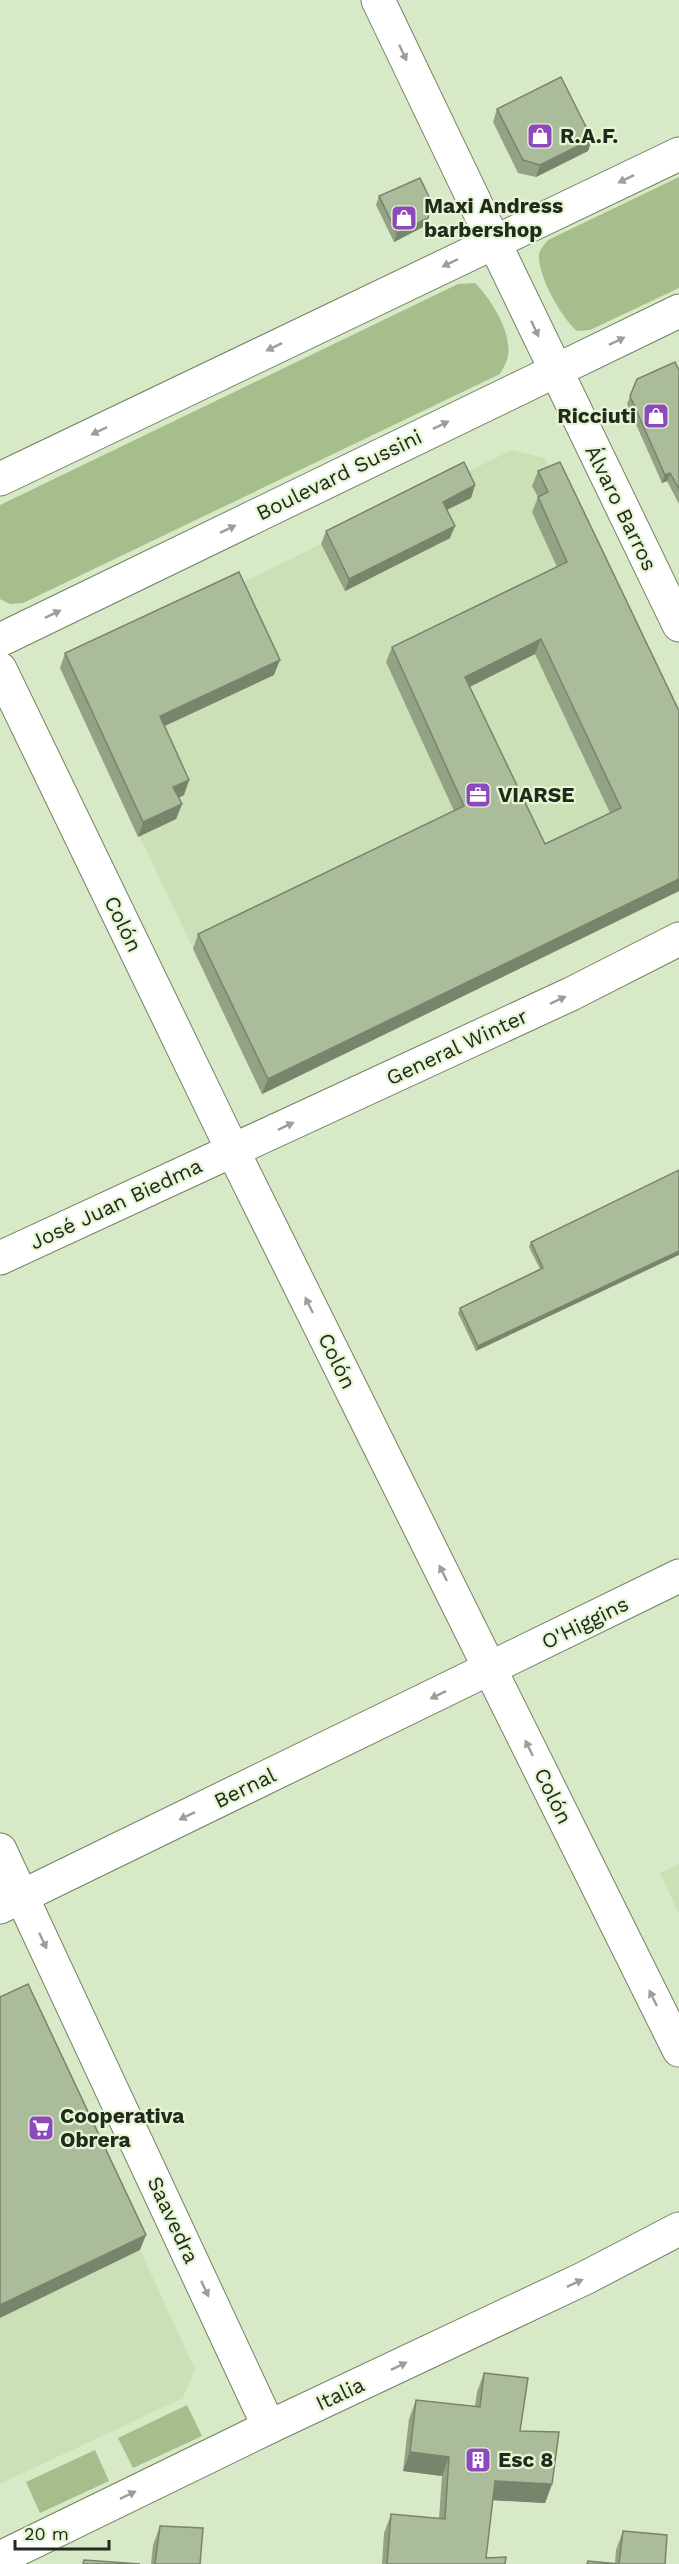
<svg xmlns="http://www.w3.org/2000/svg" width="679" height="2564" font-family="'Work Sans',sans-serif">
	<rect width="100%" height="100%" fill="#d7e9c7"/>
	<g fill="#cce0b7">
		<polygon points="512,450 545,458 679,737 679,891 262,1094 60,668 234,587"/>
		<polygon points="679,1864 679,1914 660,1873"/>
		<polygon points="0,1993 140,2250 195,2370 183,2398 0,2484"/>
	</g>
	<g fill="#a5be8c">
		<path d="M679,177V288L590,330L577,331C562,319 538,276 539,256C539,250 544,245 548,240Z"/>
		<path d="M475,283C491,299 512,332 508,356C507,362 503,368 500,374L23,603L10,604L0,599V505L458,284Z"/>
		<polygon points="187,2405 202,2436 133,2468 118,2438"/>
		<polygon points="95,2450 109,2481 40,2513 26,2482"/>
	</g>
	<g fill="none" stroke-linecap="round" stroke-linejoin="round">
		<g stroke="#728263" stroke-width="35">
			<g id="minor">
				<polyline points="378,0 494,242"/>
				<polyline points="0,669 233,1151 679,2050"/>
				<polyline points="0,1258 571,994 679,939"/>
				<polyline points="0,1850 269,2427"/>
				<polyline points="0,1907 679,1576"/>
				<polyline points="0,2558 269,2427 585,2278 679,2229"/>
			</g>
		</g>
		<g stroke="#728263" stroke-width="35">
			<g id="major">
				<polyline points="494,242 679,625"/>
				<polyline points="0,479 679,154"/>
				<polyline points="0,640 679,311"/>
			</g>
		</g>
		<use href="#minor" stroke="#fff" stroke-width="33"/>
		<use href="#major" stroke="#fff" stroke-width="33"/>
	</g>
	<g fill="#93a285" fill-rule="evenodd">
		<polygon points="497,109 592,139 588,151 536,177 518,173 493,122"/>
		<polygon points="379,196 425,226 394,242 376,205"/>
		<polygon points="679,370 679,504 667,481 662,483 627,404 637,379"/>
		<path d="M538,471L679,711V891L262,1094L193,949L198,934L454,811L386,662L392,647L557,567L532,512L538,497L532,486ZM535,654L610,813L545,844L470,687Z"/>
		<polygon points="475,485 471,498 447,510 450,538 345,591 321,544 326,531"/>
		<polygon points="65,653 274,675 164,726 189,780 184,795 178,798 182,804 176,819 138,837 60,668"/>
		<polygon points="679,1170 476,1351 458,1313 460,1308 540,1269 529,1247 531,1242"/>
		<polygon points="484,2373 520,2431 552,2484 545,2503 493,2500 486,2558 505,2564 382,2564 384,2533 391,2514 439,2518 442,2476 403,2471 409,2419 416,2400 475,2406 477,2392"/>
		<polygon points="160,2526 200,2564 151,2564 153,2545"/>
		<polygon points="623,2531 665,2564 587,2564 588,2561 615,2563 616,2550"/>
	</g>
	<g fill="#78846c">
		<polygon points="592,139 588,151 536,177 540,165"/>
		<polygon points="428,218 425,226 394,242 397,233"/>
		<polygon points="670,473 667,481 662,483 665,475"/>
		<polygon points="475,485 471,498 438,514 443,502"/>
		<polygon points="455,526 450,538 345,591 349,579"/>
		<polygon points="541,639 535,654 459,692 465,677"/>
		<polygon points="280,660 274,675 154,731 160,716"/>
		<polygon points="189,780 184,795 168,803 173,787"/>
		<polygon points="182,804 176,819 138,837 143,822"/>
		<polygon points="679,879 679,891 262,1094 268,1079"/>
		<polygon points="679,1251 679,1255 476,1351 478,1346"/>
		<polygon points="146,2235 140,2250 0,2318 0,2305"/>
		<polygon points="410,2452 449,2457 442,2476 403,2471"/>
		<polygon points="495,2481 552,2484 545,2503 489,2500"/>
	</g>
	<g fill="#abbc9b" stroke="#78846c" stroke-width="1.5" fill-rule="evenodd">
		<polygon points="561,77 592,139 540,165 523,160 497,109"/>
		<polygon points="420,178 431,201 428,218 397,233 379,196"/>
		<polygon points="675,362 679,370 679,489 670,473 665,475 630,396 637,379"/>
		<polygon points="464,462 475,485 443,502 455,526 349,579 326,531"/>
		<path d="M560,462L679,711V879L268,1079L198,934L464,806L392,647L567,562L538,497L548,492L538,471ZM541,639L621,808L545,844L465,677Z"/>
		<polygon points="239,572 280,660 160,716 189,780 173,787 182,804 143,822 65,653"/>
		<polygon points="679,1170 679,1251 478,1346 460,1308 543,1268 531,1242"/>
		<polygon points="28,1984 146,2235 0,2305 0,1997"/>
		<polygon points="484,2373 528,2378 520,2431 559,2432 552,2484 495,2481 486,2558 506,2557 505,2564 387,2564 391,2514 445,2519 449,2457 410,2452 416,2400 480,2407"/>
		<polygon points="160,2526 203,2528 200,2564 155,2564"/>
		<polygon points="623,2531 667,2535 665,2564 587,2564 588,2561 619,2564"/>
		<polygon points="84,2560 140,2564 83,2564"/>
	</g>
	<defs><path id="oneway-solid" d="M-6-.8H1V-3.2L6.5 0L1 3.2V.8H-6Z" transform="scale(1.5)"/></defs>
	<g fill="#9c9f99">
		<use href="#oneway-solid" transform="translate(403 53) rotate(65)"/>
		<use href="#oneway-solid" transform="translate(626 179) rotate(154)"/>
		<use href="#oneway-solid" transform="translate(450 263) rotate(154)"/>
		<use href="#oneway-solid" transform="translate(535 329) rotate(65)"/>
		<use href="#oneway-solid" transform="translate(617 341) rotate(-26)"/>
		<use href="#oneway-solid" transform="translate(274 347) rotate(154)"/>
		<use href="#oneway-solid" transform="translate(441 425) rotate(-26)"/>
		<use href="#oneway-solid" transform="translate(99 431) rotate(154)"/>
		<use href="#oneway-solid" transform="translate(228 529) rotate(-26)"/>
		<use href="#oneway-solid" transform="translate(53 614) rotate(-26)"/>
		<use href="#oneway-solid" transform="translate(558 1000) rotate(-25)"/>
		<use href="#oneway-solid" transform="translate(286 1126) rotate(-25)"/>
		<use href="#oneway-solid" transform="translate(309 1305) rotate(-116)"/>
		<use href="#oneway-solid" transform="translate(443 1573) rotate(-116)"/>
		<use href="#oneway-solid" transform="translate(438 1695) rotate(154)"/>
		<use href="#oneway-solid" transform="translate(529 1748) rotate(-116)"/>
		<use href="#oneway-solid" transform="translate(187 1816) rotate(154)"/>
		<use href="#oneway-solid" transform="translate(43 1941) rotate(65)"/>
		<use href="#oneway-solid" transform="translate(653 1998) rotate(-116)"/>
		<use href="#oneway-solid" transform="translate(575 2283) rotate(-25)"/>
		<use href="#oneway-solid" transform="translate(205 2289) rotate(65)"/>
		<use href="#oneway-solid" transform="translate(399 2366) rotate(-26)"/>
		<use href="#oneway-solid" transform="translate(128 2495) rotate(-26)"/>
	</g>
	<defs>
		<g id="shop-square" transform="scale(1.35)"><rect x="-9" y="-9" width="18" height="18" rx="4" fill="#8d48bb" stroke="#e5f6d4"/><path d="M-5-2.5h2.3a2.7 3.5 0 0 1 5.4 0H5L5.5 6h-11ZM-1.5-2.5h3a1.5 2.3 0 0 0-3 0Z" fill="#fff"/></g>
		<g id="office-square" transform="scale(1.35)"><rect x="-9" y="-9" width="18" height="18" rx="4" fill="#8d48bb" stroke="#e5f6d4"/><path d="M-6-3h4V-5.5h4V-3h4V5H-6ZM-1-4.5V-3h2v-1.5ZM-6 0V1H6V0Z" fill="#fff"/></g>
		<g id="supermarket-square" transform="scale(1.35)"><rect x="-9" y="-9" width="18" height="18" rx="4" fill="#8d48bb" stroke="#e5f6d4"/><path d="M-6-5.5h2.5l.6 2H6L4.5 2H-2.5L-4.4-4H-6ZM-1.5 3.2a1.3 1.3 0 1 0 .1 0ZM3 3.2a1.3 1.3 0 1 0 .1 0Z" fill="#fff"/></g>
		<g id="building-square" transform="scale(1.35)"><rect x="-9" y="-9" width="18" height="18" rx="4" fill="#8d48bb" stroke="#e5f6d4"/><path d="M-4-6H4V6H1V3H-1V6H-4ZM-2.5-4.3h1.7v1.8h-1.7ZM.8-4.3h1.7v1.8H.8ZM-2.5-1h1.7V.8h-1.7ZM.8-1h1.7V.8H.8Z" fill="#fff"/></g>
	</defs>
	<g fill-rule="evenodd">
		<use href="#shop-square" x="540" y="136"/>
		<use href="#shop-square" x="404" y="218"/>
		<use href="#shop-square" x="656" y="416"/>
		<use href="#office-square" x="478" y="795"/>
		<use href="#supermarket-square" x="41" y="2128"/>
		<use href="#building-square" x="478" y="2460"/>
	</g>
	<g text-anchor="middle" stroke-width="4.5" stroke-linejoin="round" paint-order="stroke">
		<g font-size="21" font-weight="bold" fill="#232a1d" stroke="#e5f6d4" text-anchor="start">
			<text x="560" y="143">R.A.F.</text>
			<text x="424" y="213">Maxi Andress<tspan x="424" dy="24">barbershop</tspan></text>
			<text x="636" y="423" text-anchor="end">Ricciuti</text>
			<text x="498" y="802">VIARSE</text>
			<text x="60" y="2123">Cooperativa<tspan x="60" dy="24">Obrera</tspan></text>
			<text x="498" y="2467">Esc 8</text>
		</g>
		<g font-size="21" fill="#232a1d" stroke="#e5f6d4">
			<text transform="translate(339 475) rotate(-26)" y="7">Boulevard Sussini</text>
			<text transform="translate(621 508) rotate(64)" y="7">Álvaro Barros</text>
			<text transform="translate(123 924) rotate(64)" y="7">Colón</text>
			<text transform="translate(457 1047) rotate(-25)" y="7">General Winter</text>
			<text transform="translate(116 1204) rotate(-25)" y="7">José Juan Biedma</text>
			<text transform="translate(337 1361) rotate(64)" y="7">Colón</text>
			<text transform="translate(585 1623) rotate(-26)" y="7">O'Higgins</text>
			<text transform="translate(245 1788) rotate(-26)" y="7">Bernal</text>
			<text transform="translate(553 1796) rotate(64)" y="7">Colón</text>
			<text transform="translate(173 2220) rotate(65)" y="7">Saavedra</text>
			<text transform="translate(340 2394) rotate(-25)" y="7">Italia</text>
		</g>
	</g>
	<path d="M15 2540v9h94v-9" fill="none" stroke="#232a1d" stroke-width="3"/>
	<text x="24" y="2540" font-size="18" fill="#232a1d" stroke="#e5f6d4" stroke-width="4.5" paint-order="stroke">20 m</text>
</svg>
